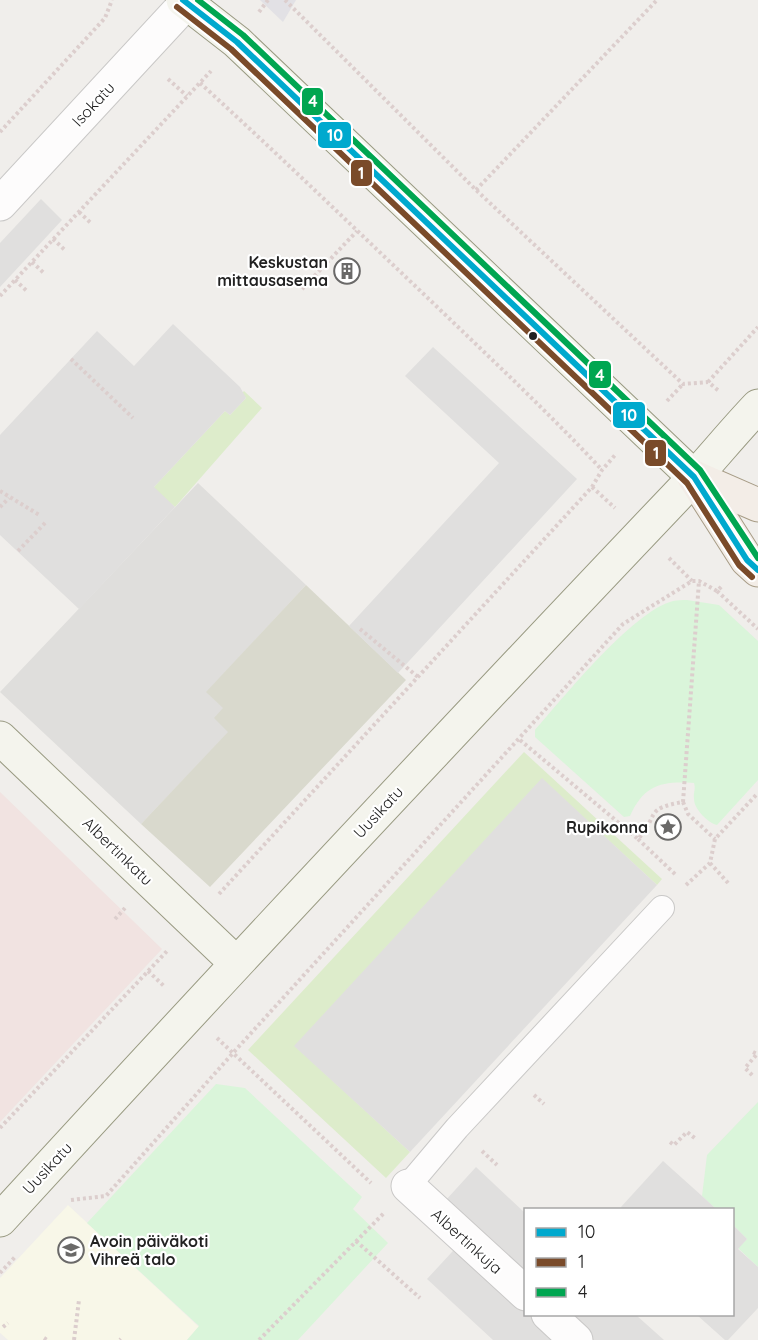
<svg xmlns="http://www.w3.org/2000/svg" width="758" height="1340" font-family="Quicksand,sans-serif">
	<rect width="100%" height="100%" fill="#f0eeeb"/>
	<polygon fill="#dfdedc" points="198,483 306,585 207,692 224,708 229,732 141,824 0,692"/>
	<polygon fill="#f1e3e1" points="0,792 162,949 0,1122"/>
	<polygon fill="#f8f7e8" points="68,1205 199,1327 187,1340 8,1340 0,1333 0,1278"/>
	<polygon fill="#d9d9cd" points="306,585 406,680 210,887 141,824 228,732 214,718 223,708 206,692"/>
	<g fill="#ddeccb">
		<polygon points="244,391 262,408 175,507 153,488 225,411 230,415 246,398 242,393"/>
		<polygon points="524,752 662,879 657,885 542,779 295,1046 410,1152 386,1178 248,1050"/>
	</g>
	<g fill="#daf5da">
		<path d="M687,600L719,605L758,641V780L717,825C708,823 694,809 694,799C693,792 696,790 694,783C661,781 644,785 630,816L624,817L535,737V730C563,698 633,611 673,601C677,600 682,600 687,600Z"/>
		<polygon points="216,1084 245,1088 362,1197 353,1209 388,1243 298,1340 187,1340 199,1326 87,1223"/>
		<polygon points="758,1102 758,1267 738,1248 747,1239 733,1225 732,1210 716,1209 702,1196 707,1155"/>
	</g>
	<g fill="#e0dfde">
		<polygon points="41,199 62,220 0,287 0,243"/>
		<polygon points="173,324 240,387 246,398 230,415 225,411 154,487 175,507 79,609 0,535 0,435 97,331 134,366"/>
		<polygon points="433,347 577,479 398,673 349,626 499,463 405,376"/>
		<polygon points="542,778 657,885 410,1152 294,1046"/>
		<polygon points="663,1161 702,1196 716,1209 623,1210 621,1207"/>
		<polygon points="476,1167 525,1213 526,1314 636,1315 664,1340 493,1340 427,1279 464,1239 435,1212"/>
		<polygon points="733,1225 747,1239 738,1249 758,1267 758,1308 728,1340 725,1340 697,1315 732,1314"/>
	</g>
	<polygon fill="#e2e1e5" points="260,0 296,0 283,22"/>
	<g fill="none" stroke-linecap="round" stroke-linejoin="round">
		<g stroke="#c9c8c7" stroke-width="26">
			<polyline id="service" points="408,1186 457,1128 662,908"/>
		</g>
		<g stroke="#c9c8c7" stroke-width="35">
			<g id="minor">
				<polyline points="0,204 186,3"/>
				<polyline points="408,1186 526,1294"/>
				<polyline points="548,1314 576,1340"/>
			</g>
		</g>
		<g stroke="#999a82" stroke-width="35">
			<g id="secondary">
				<polyline points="183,0 237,42 694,477"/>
				<polyline points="0,738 236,963"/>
				<path d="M0,1220C228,971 459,725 691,481C714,456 735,430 758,406"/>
			</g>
		</g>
		<g stroke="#a79c86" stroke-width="35">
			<g id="primary">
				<polyline points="694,477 747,560 758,570"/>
				<polyline points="694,477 758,505"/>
			</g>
		</g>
		<g stroke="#dccecd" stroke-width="4" stroke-dasharray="3 3" stroke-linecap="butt">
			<polyline points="285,0 476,190 683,384 708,382 719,391"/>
			<polyline points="259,12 268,0"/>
			<polyline points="168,79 187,96"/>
			<path d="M200,83C278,154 354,228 431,301C489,357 547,411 602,470"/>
			<polyline points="0,132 105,18 112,0"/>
			<polyline points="476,190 657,0"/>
			<polyline points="79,212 92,224"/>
			<polyline points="53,239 66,251"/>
			<polyline points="32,262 45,274"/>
			<polyline points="15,280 28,292"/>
			<polyline points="302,289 357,231"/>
			<polyline points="0,296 211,71"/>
			<polyline points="71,359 133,418"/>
			<polyline points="708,382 758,327"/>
			<polyline points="667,401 683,384"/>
			<polyline points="592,487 615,508"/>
			<polyline points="0,491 41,516"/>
			<polyline points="0,507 9,498"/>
			<polyline points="18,551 47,521"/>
			<polyline points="669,558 692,581"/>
			<polyline points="717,591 758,629"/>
			<polyline points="360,629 418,677"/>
			<path d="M520,740L638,839C660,815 643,809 683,802L699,581"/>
			<polyline points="683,802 688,814 715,839"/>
			<polyline points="638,839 677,876"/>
			<polyline points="710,863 729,884"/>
			<polyline points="686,885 710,863 715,839 758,793"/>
			<polyline points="219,894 592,487 602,470 616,454"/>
			<polyline points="115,919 125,908"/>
			<polyline points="148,971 165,987"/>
			<polyline points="217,1038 371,1183"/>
			<polyline points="753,1052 757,1054 745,1068 753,1076"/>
			<polyline points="534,1095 544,1104"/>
			<polyline points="0,1128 168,950"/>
			<polyline points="670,1142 674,1145 687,1132 696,1139"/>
			<polyline points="482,1151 497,1165"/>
			<polyline points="71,1200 106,1196 233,1053 623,624 692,581 699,581 717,591 722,586"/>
			<polyline points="356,1241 420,1298"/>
			<polyline points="0,1273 16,1256"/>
			<polyline points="3,1327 8,1323"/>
			<polyline points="44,1338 47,1340"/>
			<polyline points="74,1340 79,1300"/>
			<polyline points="120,1340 121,1339"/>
			<polyline points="259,1340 384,1213"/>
		</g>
		<use href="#service" stroke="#fdfcfc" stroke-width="24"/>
		<use href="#minor" stroke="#fdfcfc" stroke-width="33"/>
		<use href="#secondary" stroke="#f4f4ed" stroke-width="33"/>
		<use href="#primary" stroke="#f3ede7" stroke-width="33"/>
		<g stroke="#fff" stroke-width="10">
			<polyline id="bus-1" points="183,0 237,42 694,477 747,560 758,570"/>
		</g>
		<g stroke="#fff" stroke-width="10">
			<polyline id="bus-2" points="177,7 231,49 687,483 739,565 752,577"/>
		</g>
		<g stroke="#fff" stroke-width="10">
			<polyline id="bus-3" points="198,0 243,35 700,470 758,558"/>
		</g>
		<use href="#bus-1" stroke="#00a9ce" stroke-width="6"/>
		<use href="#bus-2" stroke="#7a4b2a" stroke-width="6"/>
		<use href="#bus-3" stroke="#00a651" stroke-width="6"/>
	</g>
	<defs>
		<g id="building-ring" transform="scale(1.35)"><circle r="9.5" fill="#fff" stroke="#6a6968" stroke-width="1.5"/><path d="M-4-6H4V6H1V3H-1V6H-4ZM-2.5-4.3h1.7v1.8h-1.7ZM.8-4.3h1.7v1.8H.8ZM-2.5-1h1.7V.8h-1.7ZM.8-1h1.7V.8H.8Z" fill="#6a6968"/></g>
		<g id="sight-ring" transform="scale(1.35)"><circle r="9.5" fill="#fff" stroke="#6a6968" stroke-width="1.5"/><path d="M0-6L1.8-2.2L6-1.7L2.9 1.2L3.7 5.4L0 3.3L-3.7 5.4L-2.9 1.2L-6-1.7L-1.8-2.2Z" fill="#6a6968"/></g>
		<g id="school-ring" transform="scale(1.35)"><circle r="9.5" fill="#fff" stroke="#6a6968" stroke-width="1.5"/><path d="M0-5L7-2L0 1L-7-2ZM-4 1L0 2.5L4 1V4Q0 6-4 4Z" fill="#6a6968"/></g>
	</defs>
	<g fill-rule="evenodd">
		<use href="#building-ring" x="347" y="271"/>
		<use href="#sight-ring" x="668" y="827"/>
		<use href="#school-ring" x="71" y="1250"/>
	</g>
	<circle fill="#222" stroke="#fff" stroke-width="2" cx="533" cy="336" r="5"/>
	<g text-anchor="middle" stroke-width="4.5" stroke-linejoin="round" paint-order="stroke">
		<g font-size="16" fill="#222" stroke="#fff">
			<text transform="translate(93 104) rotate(-47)" y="6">Isokatu</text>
			<text transform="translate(378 812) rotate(-47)" y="6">Uusikatu</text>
			<text transform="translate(118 851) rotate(44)" y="6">Albertinkatu</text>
			<text transform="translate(47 1168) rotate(-47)" y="6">Uusikatu</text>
			<text transform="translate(467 1241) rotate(42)" y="6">Albertinkuja</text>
		</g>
		<g font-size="16" font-weight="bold" fill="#222" stroke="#fff" text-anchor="end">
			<text x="328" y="268">Keskustan<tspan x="328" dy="18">mittausasema</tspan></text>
			<text x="648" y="833">Rupikonna</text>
			<text x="90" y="1247" text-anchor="start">Avoin päiväkoti<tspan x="90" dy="18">Vihreä talo</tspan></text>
		</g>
	</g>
	<g stroke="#fff" stroke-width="2">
		<rect x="301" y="87" width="23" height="29" rx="6" fill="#00a651"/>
		<rect x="317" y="121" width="35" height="28" rx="6" fill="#00a9ce"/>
		<rect x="350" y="159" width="23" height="28" rx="6" fill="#7a4b2a"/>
		<rect x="588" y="360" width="24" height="29" rx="6" fill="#00a651"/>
		<rect x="612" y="401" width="34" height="28" rx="6" fill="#00a9ce"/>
		<rect x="644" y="439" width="23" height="28" rx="6" fill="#7a4b2a"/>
	</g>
	<g font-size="16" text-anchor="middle" font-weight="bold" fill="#fff">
		<text x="313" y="107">4</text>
		<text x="335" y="141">10</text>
		<text x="361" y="179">1</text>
		<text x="600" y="381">4</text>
		<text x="629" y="421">10</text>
		<text x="656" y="459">1</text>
	</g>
	<rect x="524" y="1208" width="210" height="108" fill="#ffffff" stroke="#a7a7a7" stroke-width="1.5"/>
	<rect x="536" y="1228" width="30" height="9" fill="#00a9ce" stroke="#a7a7a7" stroke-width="1.5"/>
	<text x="578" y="1238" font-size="18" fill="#222222">10</text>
	<rect x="536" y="1258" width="30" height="9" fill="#7a4b2a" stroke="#a7a7a7" stroke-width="1.5"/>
	<text x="578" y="1268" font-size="18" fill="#222222">1</text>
	<rect x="536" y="1288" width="30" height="9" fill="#00a651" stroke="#a7a7a7" stroke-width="1.5"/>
	<text x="578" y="1298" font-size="18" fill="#222222">4</text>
</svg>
